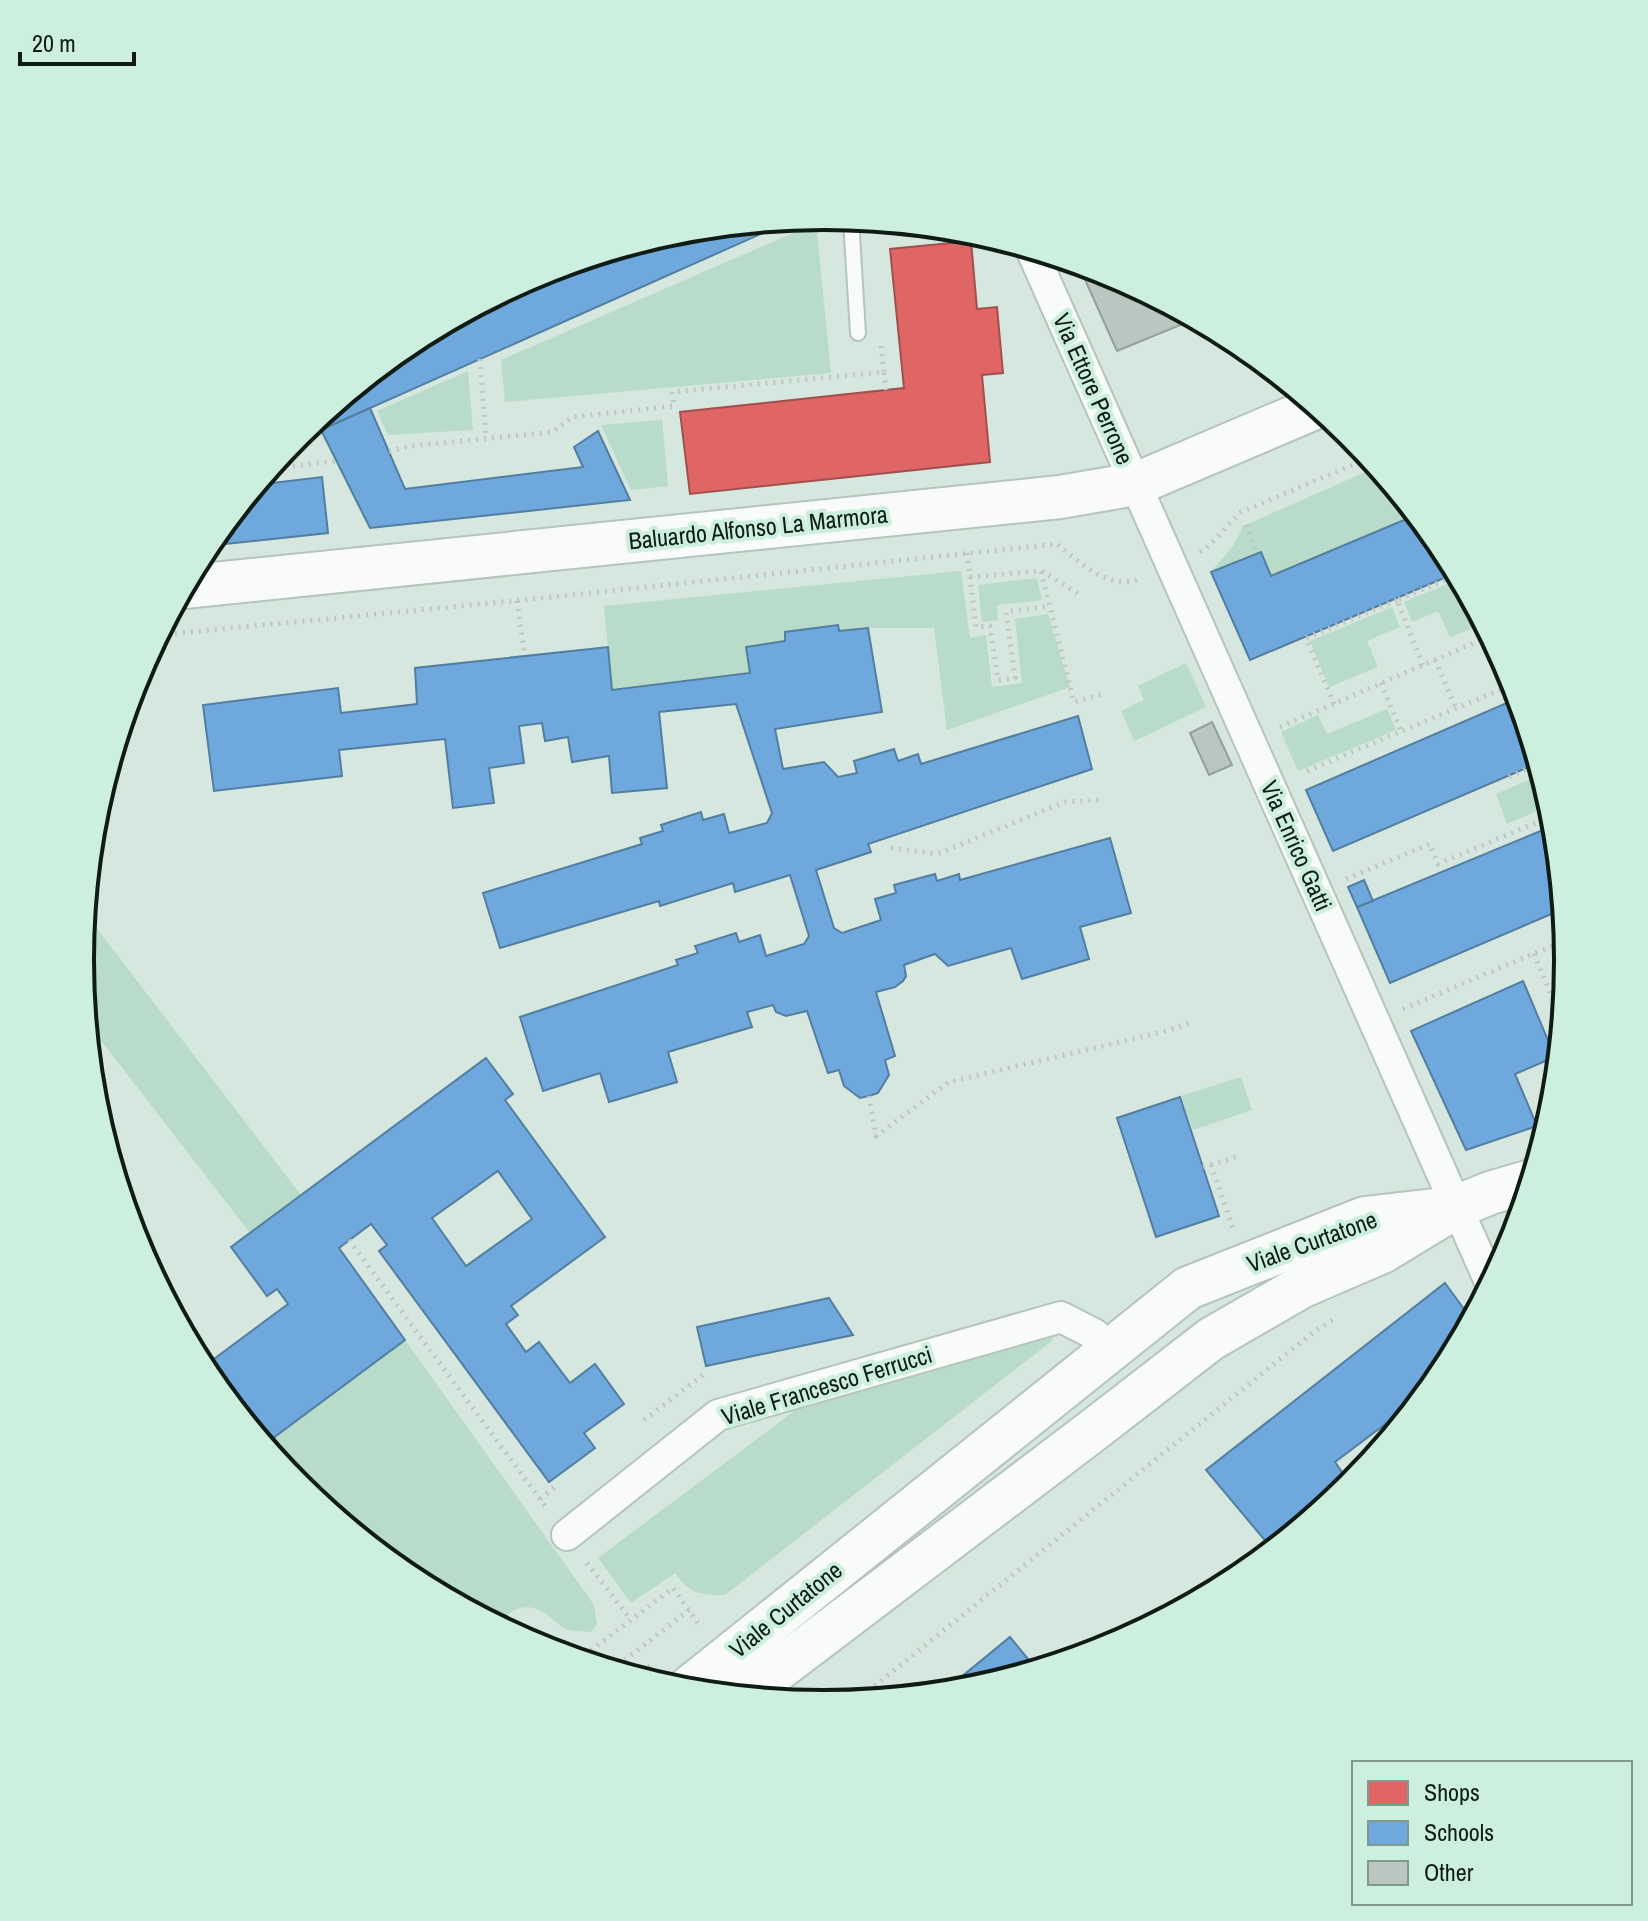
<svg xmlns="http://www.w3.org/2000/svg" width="1648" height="1921" font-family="'Archivo Narrow',sans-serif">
	<rect width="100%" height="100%" fill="#d5e7de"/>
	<g fill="#b8dbca">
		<polygon points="816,223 831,373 505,402 501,360"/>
		<polygon points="468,371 473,430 388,435 377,411"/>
		<polygon points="662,420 668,486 631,490 601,425"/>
		<path d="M1377,467L1416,515L1271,576L1261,552L1211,572C1225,555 1235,547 1243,526Z"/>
		<polygon points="961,571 970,638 986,635 992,687 1022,683 1015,619 1048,614 1070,687 947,730 934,628 868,628 839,631 838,625 785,632 785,641 747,647 750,673 612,690 604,606"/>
		<polygon points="1037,578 1042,600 997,605 998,620 982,622 978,585"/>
		<polygon points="1457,580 1476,627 1450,637 1438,611 1412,622 1404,602"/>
		<polygon points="1392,607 1400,627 1367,641 1378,667 1329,687 1310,641"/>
		<polygon points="1186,663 1206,707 1134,741 1121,711 1144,700 1138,686"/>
		<polygon points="1387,709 1396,730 1298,771 1281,732 1318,715 1327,734"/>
		<polygon points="1541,775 1551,805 1507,824 1496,794"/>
		<polygon points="85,913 301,1195 250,1233 86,1021 80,960"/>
		<polygon points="1241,1077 1252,1110 1193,1130 1181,1096"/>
		<path d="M1050,1332L1053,1340L725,1595C700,1595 690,1594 675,1573L631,1603L598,1558L805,1403Z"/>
		<path d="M405,1340L594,1605L597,1624L591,1632C582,1631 572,1632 564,1628C557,1624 551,1616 543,1612C526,1601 507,1610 498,1626L410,1579L326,1510L269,1441Z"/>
	</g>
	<polygon fill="#e06666" stroke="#a1504e" stroke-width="2" points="971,241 977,309 997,307 1003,373 982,375 990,462 690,494 680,412 904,388 890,249"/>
	<g fill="#6fa8dc" stroke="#527ea0" stroke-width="2" fill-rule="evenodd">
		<polygon points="792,220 321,430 316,420 411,342 540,273 679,231"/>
		<polygon points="370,408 405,489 583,467 574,447 598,431 630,500 370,528 321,430"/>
		<polygon points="322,477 328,533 206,546 256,485"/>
		<polygon points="1416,515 1443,548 1456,573 1250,660 1211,572 1261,552 1271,576"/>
		<polygon points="838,625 839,631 868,628 882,712 775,729 783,769 824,762 838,777 857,773 854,761 894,749 898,761 918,754 921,764 1078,716 1092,769 868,844 871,852 816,870 834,928 842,933 881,920 875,899 896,893 894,885 935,874 937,881 959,874 960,880 1110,838 1131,913 1080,927 1089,959 1022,979 1011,948 948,966 935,954 904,965 906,976 903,981 895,987 876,992 895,1056 885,1060 889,1075 878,1093 869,1096 860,1098 844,1086 839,1070 828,1073 807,1011 786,1016 776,1012 773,1005 747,1012 752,1027 668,1052 677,1082 609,1102 600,1073 543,1091 520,1017 678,965 676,960 698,953 695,946 736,933 739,942 760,935 766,956 804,944 809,936 790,875 735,892 733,883 660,906 659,901 500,948 483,893 642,844 640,838 663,831 661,825 701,812 703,820 724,814 729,833 767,823 772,813 736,704 659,712 667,788 612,793 609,756 572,762 568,737 545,741 542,723 519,726 524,763 489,768 494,803 453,808 445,739 339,750 342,776 214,791 203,705 338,688 341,713 417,704 415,668 608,647 612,690 750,673 746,647 785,641 785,632"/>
		<polygon points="1518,698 1538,763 1333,851 1306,790"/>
		<polygon points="1555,825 1563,909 1390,983 1357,907"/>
		<polygon points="1364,880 1373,901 1357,907 1348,887"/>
		<polygon points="1523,981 1555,1057 1515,1074 1537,1126 1466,1150 1411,1031"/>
		<path d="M486,1058L513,1094L505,1100L605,1237L511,1306L518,1315L506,1324L526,1352L539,1342L570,1383L595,1364L624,1404L584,1433L595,1448L549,1482L379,1251L387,1245L371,1224L339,1248L405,1340L269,1441L210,1362L288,1304L277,1289L267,1296L231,1247ZM498,1171L532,1219L466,1266L432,1218Z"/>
		<polygon points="1180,1097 1219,1216 1156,1237 1117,1118"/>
		<polygon points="1445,1283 1472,1320 1442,1374 1421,1400 1420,1398 1335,1462 1351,1485 1273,1550 1206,1470"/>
		<polygon points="829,1298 853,1335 706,1366 697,1327"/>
		<polygon points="1010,1637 1037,1670 970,1690 960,1678"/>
	</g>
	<g fill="#b9c7c0" stroke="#91a099" stroke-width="2">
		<polygon points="1078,264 1109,273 1195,319 1117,351"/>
		<polygon points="1212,722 1232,765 1209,775 1190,733"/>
	</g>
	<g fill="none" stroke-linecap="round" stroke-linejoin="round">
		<g stroke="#b5c4bc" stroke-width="18">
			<g id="lane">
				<polyline points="852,219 851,220 858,333"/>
				<polyline points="1091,1652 1092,1653"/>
			</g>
		</g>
		<g stroke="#b5c4bc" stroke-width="34">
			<g id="street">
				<polyline points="1031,249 1491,1284"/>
				<polyline points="567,1535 718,1415 1061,1317 1094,1334 1111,1350"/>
			</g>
		</g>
		<g stroke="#b5c4bc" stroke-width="46">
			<g id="secondary">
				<polyline points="184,587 1060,497 1136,484 1317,407"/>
				<polyline points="685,1691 1188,1288 1365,1218 1443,1209"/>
				<polyline points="743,1696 1100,1425 1211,1339 1301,1287 1382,1252 1456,1207 1490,1193 1531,1181"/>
			</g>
		</g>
		<g stroke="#c1c6c3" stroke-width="5" stroke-dasharray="2 6" stroke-linecap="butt">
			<polyline points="881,346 884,372"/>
			<polyline points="480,359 486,438"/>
			<polyline points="389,451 411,446 553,432 572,417 674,406 672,392 884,372 886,390"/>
			<polyline points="269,469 336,461"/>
			<polyline points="1246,525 1257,554"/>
			<path d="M1200,552C1213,544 1229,523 1241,512L1369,458"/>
			<polyline points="967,553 976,627 990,626 998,680 1015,678 1006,612 1049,606"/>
			<polyline points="1042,571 1078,594"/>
			<polyline points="970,577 1041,571 1074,702 1103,694"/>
			<polyline points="517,601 525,656"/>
			<path d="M159,635L533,599L1057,544C1079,562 1109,591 1140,579"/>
			<polyline points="1435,660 1456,708"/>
			<polyline points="1423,665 1397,600 1457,575"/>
			<polyline points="1381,683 1401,731"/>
			<polyline points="1334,704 1306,638 1397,600"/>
			<polyline points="1280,727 1490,636"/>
			<polyline points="1307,771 1514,684"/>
			<polyline points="1509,777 1538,764"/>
			<polyline points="891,848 937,854 1065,802 1100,800"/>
			<polyline points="1346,879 1430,844 1438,864 1554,815"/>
			<polyline points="1534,954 1562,1021"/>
			<polyline points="1403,1009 1566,940"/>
			<polyline points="869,1096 876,1136 949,1082 1163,1032 1192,1022"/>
			<polyline points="1211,1165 1233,1228"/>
			<polyline points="1203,1167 1239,1156"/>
			<polyline points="349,1240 548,1510"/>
			<polyline points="644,1420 707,1372"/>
			<polyline points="540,1499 556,1486"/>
			<polyline points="587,1563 631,1620"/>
			<polyline points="578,1660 673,1588 698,1623 704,1623"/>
			<polyline points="612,1670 689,1610"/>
			<polyline points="636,1677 653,1664"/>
			<polyline points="856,1701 1315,1331 1333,1320"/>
		</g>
		<use href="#lane" stroke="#f9fbfa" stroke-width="14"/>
		<use href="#street" stroke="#f9fbfa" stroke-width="30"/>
		<use href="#secondary" stroke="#f9fbfa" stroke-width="42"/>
	</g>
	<g text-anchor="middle" stroke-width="8" stroke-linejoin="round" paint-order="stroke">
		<g font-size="24" fill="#0f1b15" stroke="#cdefdd">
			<text transform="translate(1093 389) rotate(66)" y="8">Via Ettore Perrone</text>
			<text transform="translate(758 528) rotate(-6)" y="8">Baluardo Alfonso La Marmora</text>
			<text transform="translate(1296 846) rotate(66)" y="8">Via Enrico Gatti</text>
			<text transform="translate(1312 1242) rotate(-20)" y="8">Viale Curtatone</text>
			<text transform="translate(827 1386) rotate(-17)" y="8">Viale Francesco Ferrucci</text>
			<text transform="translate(786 1610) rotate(-39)" y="8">Viale Curtatone</text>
		</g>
	</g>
	<path d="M0 0H1648V1921H0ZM94 960a730 730 0 1 1 1460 0a730 730 0 1 1-1460 0Z" fill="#cdefdd" fill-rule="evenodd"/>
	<path fill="none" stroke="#0f1b15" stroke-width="4" d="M94 960a730 730 0 1 1 1460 0a730 730 0 1 1-1460 0Z"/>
	<rect x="1352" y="1761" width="280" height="144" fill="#cdefdd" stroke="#819a8d" stroke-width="2"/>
	<rect x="1368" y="1781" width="40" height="24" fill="#e06666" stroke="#819a8d" stroke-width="2"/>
	<text x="1424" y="1801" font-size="24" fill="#0f1b15">Shops</text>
	<rect x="1368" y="1821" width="40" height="24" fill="#6fa8dc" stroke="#819a8d" stroke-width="2"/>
	<text x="1424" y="1841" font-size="24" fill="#0f1b15">Schools</text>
	<rect x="1368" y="1861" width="40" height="24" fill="#b9c7c0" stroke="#819a8d" stroke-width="2"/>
	<text x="1424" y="1881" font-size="24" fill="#0f1b15">Other</text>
	<path d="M20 52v12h114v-12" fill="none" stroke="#0f1b15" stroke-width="4"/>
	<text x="32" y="52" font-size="24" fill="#0f1b15" stroke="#cdefdd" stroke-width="6" paint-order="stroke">20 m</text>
</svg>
